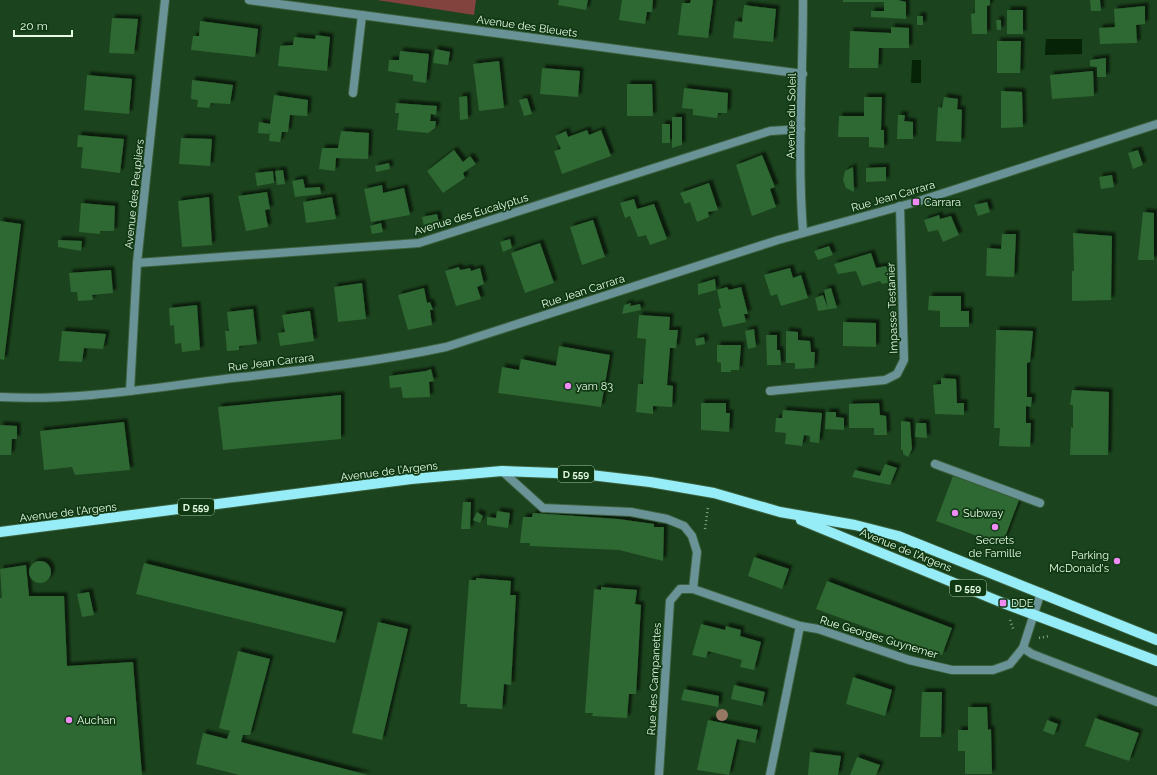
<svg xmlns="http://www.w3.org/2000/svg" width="1157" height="775" font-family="Raleway,sans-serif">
	<defs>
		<filter id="shadow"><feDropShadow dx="3.5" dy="-3.5" stdDeviation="1" flood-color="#0009"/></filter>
	</defs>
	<rect width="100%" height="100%" fill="#1b431d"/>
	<polygon fill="#82433e" points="377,0 476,0 474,15"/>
	<g fill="#062308">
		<polygon points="1046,39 1082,39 1082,54 1045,55"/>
		<polygon points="912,60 921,60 921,83 911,83"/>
	</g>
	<g fill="#2f6733" filter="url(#shadow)">
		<polygon points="559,0 588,0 586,10 558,5"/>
		<polygon points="622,0 653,0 652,12 647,12 645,24 619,20"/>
		<polygon points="691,0 713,0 708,38 678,35 682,3 690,3"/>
		<polygon points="843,0 898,0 906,2 906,19 871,17 871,11 884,11 884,2 843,2"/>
		<polygon points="975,0 990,0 990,5 987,6 987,34 972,34 971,14 975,13"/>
		<polygon points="1090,0 1100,0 1101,11 1091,11"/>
		<polygon points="744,5 776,9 773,42 733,38 735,21 742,22"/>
		<polygon points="1145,6 1145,24 1136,25 1137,43 1100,44 1099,28 1115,27 1114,9"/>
		<rect x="1007" y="10" width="16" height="24"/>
		<rect x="917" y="16" width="6" height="9"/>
		<polygon points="112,18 138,19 134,54 109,53"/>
		<polygon points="996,20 1001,20 1001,30 997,30"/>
		<polygon points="200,21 258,29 255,57 191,50 193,36 199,36"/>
		<polygon points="891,27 909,28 909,48 879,48 878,68 849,68 850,31 891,33"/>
		<polygon points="316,35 330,37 327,71 278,66 280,46 293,45 294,37 315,39"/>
		<polygon points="997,41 1021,41 1020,73 997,73"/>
		<polygon points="435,49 450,52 448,65 433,63"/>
		<polygon points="400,51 429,54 426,83 413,81 413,75 388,71 389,60 399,60"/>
		<polygon points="1106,58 1106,77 1097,77 1097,67 1090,66 1090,60"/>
		<polygon points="499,61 504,108 479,111 473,64"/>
		<polygon points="542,68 580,71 578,97 540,94"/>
		<polygon points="1093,71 1094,96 1052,99 1050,75"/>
		<polygon points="87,75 132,79 129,114 84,110"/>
		<polygon points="192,80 233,85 230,104 211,103 209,108 197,107 198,100 191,99"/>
		<polygon points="627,84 652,84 653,116 627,116"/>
		<polygon points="684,88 728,93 727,113 718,113 717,118 693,115 693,109 682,108"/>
		<polygon points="1001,91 1022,92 1023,127 1001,128"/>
		<polygon points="274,95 308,100 307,116 290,115 288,132 282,132 280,142 269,141 270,129 269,134 258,133 259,122 270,124"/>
		<polygon points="467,96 468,119 460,120 459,97"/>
		<polygon points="864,97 882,97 881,130 884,130 884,148 869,147 869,137 838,137 839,116 864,116"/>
		<polygon points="944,97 958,99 957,109 962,110 961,142 936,141 938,107 942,108"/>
		<polygon points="527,98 532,114 524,116 519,100"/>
		<polygon points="396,103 437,106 436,115 431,114 430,121 436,121 435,128 428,133 397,130 399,113 395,113"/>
		<polygon points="898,115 905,115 904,121 913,122 913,139 897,139"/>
		<polygon points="672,117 682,117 682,145 672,148"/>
		<rect x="662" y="124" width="8" height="19"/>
		<polygon points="587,130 589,135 601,130 611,156 562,174 554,151 561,149 555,136 566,131 568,137"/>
		<polygon points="341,131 369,133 368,159 336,158 335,171 319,169 322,148 338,148"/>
		<polygon points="78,135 124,139 120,173 81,168 83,147 77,147"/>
		<polygon points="181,138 212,139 210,166 179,164"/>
		<polygon points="454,150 463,162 470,156 476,164 463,173 465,178 443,193 427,171"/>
		<polygon points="1138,150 1143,165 1133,169 1128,153"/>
		<polygon points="762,155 775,187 770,189 776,207 752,216 736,165"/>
		<polygon points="389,163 390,169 376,172 375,166"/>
		<polygon points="853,167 854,192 846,188 843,180 845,171"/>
		<polygon points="886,167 886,181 866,182 866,168"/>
		<polygon points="283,170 285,184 277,185 275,171"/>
		<polygon points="273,171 274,183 257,186 255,173"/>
		<polygon points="1112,175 1114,187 1101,189 1099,177"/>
		<polygon points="303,179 305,188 320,187 321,194 295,197 292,181"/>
		<polygon points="709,183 718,210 708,212 709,217 697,222 690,202 685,204 680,193"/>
		<polygon points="382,185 383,193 404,188 410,215 371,222 364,189"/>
		<polygon points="267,192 270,209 265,210 268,227 246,231 238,196"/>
		<polygon points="209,197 212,245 182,247 178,201"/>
		<polygon points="332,197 336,219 306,223 303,202"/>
		<polygon points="634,199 637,209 654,204 667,239 650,245 646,235 638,237 630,216 625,218 620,203"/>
		<polygon points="987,202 990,212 978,216 974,205"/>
		<polygon points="81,203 115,206 114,231 100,231 100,234 79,232"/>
		<polygon points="1143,212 1154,213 1154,260 1138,260"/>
		<polygon points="437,214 439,223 424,226 422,217"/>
		<polygon points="939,215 940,219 951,216 959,235 943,242 938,230 928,232 924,220"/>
		<polygon points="593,220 605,257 582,265 570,227"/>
		<polygon points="0,221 21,224 4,360 0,359"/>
		<polygon points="381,223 383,232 372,234 370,226"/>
		<polygon points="1073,233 1112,236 1111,300 1072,301 1072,271 1074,271"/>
		<polygon points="1002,234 1016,234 1014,277 986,276 987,248 1001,249"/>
		<polygon points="510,239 512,248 503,252 500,242"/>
		<polygon points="58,240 82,241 81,251 58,247"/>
		<polygon points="540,243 554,283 525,293 511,253"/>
		<polygon points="829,246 833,255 818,260 814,251"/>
		<polygon points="871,253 876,268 886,266 892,282 882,284 880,281 862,286 856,271 838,274 834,264"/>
		<polygon points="459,267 460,270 470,268 471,271 480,268 484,284 477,287 481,299 456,306 445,271"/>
		<polygon points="790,268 793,278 801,275 808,298 781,306 777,294 771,296 764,275"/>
		<polygon points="111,270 113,293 92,295 93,300 78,301 77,292 71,292 69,273"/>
		<polygon points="715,279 716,290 698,295 698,284"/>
		<polygon points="362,283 366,319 338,322 334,287"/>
		<polygon points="727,287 729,290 741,287 748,314 744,314 746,322 723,327 718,309 721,308 717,290"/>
		<polygon points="424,288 427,303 430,302 433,310 430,310 432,325 408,330 398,295"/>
		<polygon points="831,288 837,308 818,311 815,298 823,295 828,309 824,290"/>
		<polygon points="929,296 961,296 961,311 969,311 969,327 940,327 940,311 928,310"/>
		<polygon points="631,303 630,306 640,304 641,310 622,314 624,305"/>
		<polygon points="197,305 200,350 182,352 181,343 175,344 174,325 170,326 169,308"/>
		<polygon points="253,309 257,344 239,346 239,350 227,351 225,331 229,331 227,312"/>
		<polygon points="310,311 314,341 280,346 278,333 285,332 282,315"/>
		<polygon points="639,315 670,317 669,330 678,330 676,348 670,348 667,385 673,386 672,407 653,406 653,414 636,412 638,384 643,384 646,339 637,338"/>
		<polygon points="843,322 876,323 876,347 843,346"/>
		<polygon points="754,329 756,347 748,349 745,331"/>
		<polygon points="996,330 1033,331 1030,362 1027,363 1027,397 1032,397 1031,407 1026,406 1026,423 1031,423 1030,447 999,446 1000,428 994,428"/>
		<polygon points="62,331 106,334 103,349 84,348 82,362 59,361"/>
		<polygon points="786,331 798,332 798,340 810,341 811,352 815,352 814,368 795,369 795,363 786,363"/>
		<polygon points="766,335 777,335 777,350 780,350 781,365 767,365"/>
		<polygon points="704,337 705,344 696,346 695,339"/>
		<polygon points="717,345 741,345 739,370 731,370 731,372 721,372 721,363 717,362"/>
		<polygon points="559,346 610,355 601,407 498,393 502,367 519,370 521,359 556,366"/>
		<polygon points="431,369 434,381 429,382 430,397 403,398 401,387 390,388 389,376 426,371"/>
		<polygon points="941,378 956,379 957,403 964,403 964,415 935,414 933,385 941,384"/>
		<polygon points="1072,390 1109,392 1108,455 1070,455 1071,427 1073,428 1073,405 1070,405"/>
		<polygon points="341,395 341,439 223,450 218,407"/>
		<polygon points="701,403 726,403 726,413 730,413 729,432 701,430"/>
		<polygon points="879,403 880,415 886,416 887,435 874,435 874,428 849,428 849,404"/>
		<polygon points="783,410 822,413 819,443 810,442 810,436 804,435 802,446 785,444 786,433 775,432 776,418 782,418"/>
		<polygon points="826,412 836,412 836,417 844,418 844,430 825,429"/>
		<polygon points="901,421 910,422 912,449 908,457 903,454 903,450 901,450"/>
		<polygon points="124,422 130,470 75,475 72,467 44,470 40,431"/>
		<polygon points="916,423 926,423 927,438 915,437"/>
		<polygon points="0,425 17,426 17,439 12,439 11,455 0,455"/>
		<polygon points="885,464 897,468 890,485 852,477 855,470 880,476"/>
		<polygon points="953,476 1019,500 1002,545 936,521"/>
		<polygon points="463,502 471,502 470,529 461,529"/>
		<polygon points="497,511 510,513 508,528 487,525 487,517 496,518"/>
		<polygon points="477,512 483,516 480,523 473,520"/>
		<polygon points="533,513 618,519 654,524 654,527 664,527 663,561 619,550 530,546 530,543 520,543 523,517 532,517"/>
		<polygon points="754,557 789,569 782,589 748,576"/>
		<circle cx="40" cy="572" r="11"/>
		<polygon points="144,563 343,612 335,643 136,594"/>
		<polygon points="26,565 29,596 64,596 67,666 133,662 142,775 0,775 0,598 2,598 0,569"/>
		<polygon points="476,578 511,581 510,595 516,595 511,685 504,684 502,709 467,707 467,704 460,704 469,580 476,580"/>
		<polygon points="827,581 952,628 942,655 816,609"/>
		<polygon points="601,587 637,590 635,604 641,605 636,694 629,694 627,718 592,716 593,713 585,713 594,589 601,590"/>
		<polygon points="89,592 94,615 82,617 77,594"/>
		<polygon points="378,622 408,629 382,740 352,733"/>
		<polygon points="701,624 725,630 726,626 733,628 741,630 740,636 761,642 754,670 740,667 742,660 708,651 706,658 692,655"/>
		<polygon points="238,651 270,659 250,735 243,735 241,742 368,775 239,775 196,764 203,733 227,739 230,731 219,728"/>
		<polygon points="853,677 892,690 885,716 846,704"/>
		<polygon points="734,685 765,692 762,706 731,699"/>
		<polygon points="684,689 719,696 718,707 681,700"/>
		<polygon points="922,692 942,692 941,737 920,737"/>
		<polygon points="968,707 987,707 988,730 991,729 992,774 965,774 965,751 958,751 958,730 968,730"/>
		<polygon points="1095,718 1139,733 1129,761 1085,746"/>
		<polygon points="708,720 758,730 755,743 737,739 729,775 697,770"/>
		<polygon points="1047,720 1058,724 1054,735 1043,731"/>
		<polygon points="810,752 841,756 838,775 808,775"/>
		<polygon points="857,757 880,765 876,775 850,775"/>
	</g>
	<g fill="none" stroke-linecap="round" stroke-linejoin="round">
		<g stroke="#3b603d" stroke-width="10">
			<g id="lane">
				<polyline points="935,464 1040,503"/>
				<polyline points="502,471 543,508 631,512 667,519 684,526 692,536 697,552 693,589"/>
			</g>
		</g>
		<g stroke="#3b603d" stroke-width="10">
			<g id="street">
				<polyline points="249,0 803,74"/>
				<path d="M803,0C803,77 797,155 803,232"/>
				<polyline points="353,93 362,15"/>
				<polyline points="137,263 419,243 770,131 801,129"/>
				<polyline points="130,391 137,263 165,0"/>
				<polyline points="770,391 885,380 897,374 904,360 900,206"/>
				<path d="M0,397C73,401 145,389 217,380C294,371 370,363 446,347L778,240L916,202L1157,124"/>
				<polyline points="1023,648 1032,654 1157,702"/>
				<polyline points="659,775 670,601 680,589 693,589 800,626 818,629 909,660 952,670 993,670 1010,664 1023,648 1041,592"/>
				<polyline points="770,775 800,626"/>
			</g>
		</g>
		<g stroke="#3b603d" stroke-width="12">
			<g id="primary">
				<polyline points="801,520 1003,603 1157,661"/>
				<polyline points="0,532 411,479 502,471 582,474 650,482 714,493 780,512 855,525 898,536 1157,640"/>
			</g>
		</g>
		<g stroke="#88a688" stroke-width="2.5" stroke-dasharray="1 3" stroke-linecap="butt">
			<polyline points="705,529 708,507"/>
			<polyline points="1010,620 1014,631"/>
			<polyline points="1039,638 1050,636"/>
		</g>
		<use href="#lane" stroke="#6a9398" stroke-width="8"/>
		<use href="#street" stroke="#6a9398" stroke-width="8"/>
		<use href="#primary" stroke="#96edf7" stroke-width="10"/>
	</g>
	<circle fill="#967863" cx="722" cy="715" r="6"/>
	<g fill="#f08bf6" stroke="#0f3813" stroke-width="1.5">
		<rect x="912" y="198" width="8" height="8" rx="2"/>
		<circle cx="568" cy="386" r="4"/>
		<circle cx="955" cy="513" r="4"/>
		<circle cx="995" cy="527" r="4"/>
		<circle cx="1117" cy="561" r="4"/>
		<rect x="999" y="599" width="8" height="8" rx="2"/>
		<circle cx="69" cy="720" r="4"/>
	</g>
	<g text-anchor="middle" stroke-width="3.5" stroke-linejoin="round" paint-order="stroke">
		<g fill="#0f3813" stroke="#a5c0a5" stroke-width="1">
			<rect x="558" y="466" width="36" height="16" rx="3"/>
			<rect x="178" y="499" width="36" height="16" rx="3"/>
			<rect x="950" y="580" width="36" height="16" rx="3"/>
		</g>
		<g font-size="10" font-weight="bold" fill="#e5fbe4">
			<text x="576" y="478">D 559</text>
			<text x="196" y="511">D 559</text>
			<text x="968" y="592">D 559</text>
		</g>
		<g font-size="11" fill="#e5fbe4" stroke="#0f3813">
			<text transform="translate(527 26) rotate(8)" y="4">Avenue des Bleuets</text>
			<text transform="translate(791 116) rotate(-89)" y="4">Avenue du Soleil</text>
			<text transform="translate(134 194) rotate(-84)" y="4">Avenue des Peupliers</text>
			<text transform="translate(893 196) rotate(-16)" y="4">Rue Jean Carrara</text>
			<text transform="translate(471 214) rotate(-17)" y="4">Avenue des Eucalyptus</text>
			<text transform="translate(583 291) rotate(-18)" y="4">Rue Jean Carrara</text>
			<text transform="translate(892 308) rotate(-92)" y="4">Impasse Testanier</text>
			<text transform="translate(271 362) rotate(-7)" y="4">Rue Jean Carrara</text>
			<text transform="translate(389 471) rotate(-7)" y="4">Avenue de l'Argens</text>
			<text transform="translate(68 512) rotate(-7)" y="4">Avenue de l'Argens</text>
			<text transform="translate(906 550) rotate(22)" y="4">Avenue de l'Argens</text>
			<text transform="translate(879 637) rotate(17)" y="4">Rue Georges Guynemer</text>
			<text transform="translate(654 679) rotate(-87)" y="4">Rue des Campanettes</text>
		</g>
		<g font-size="11" fill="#e5fbe4" stroke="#0f3813" text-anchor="start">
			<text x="924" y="206">Carrara</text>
			<text x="576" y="390">yam 83</text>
			<text x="963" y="517">Subway</text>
			<text x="995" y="544" text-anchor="middle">Secrets<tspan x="995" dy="13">de Famille</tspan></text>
			<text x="1109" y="559" text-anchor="end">Parking<tspan x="1109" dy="13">McDonald's</tspan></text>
			<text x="1011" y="607">DDE</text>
			<text x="77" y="724">Auchan</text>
		</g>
	</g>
	<path d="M14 30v6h58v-6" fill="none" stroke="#e5fbe4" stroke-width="2"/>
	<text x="20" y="30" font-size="12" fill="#e5fbe4" stroke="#0f3813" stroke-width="3" paint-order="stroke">20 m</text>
</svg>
